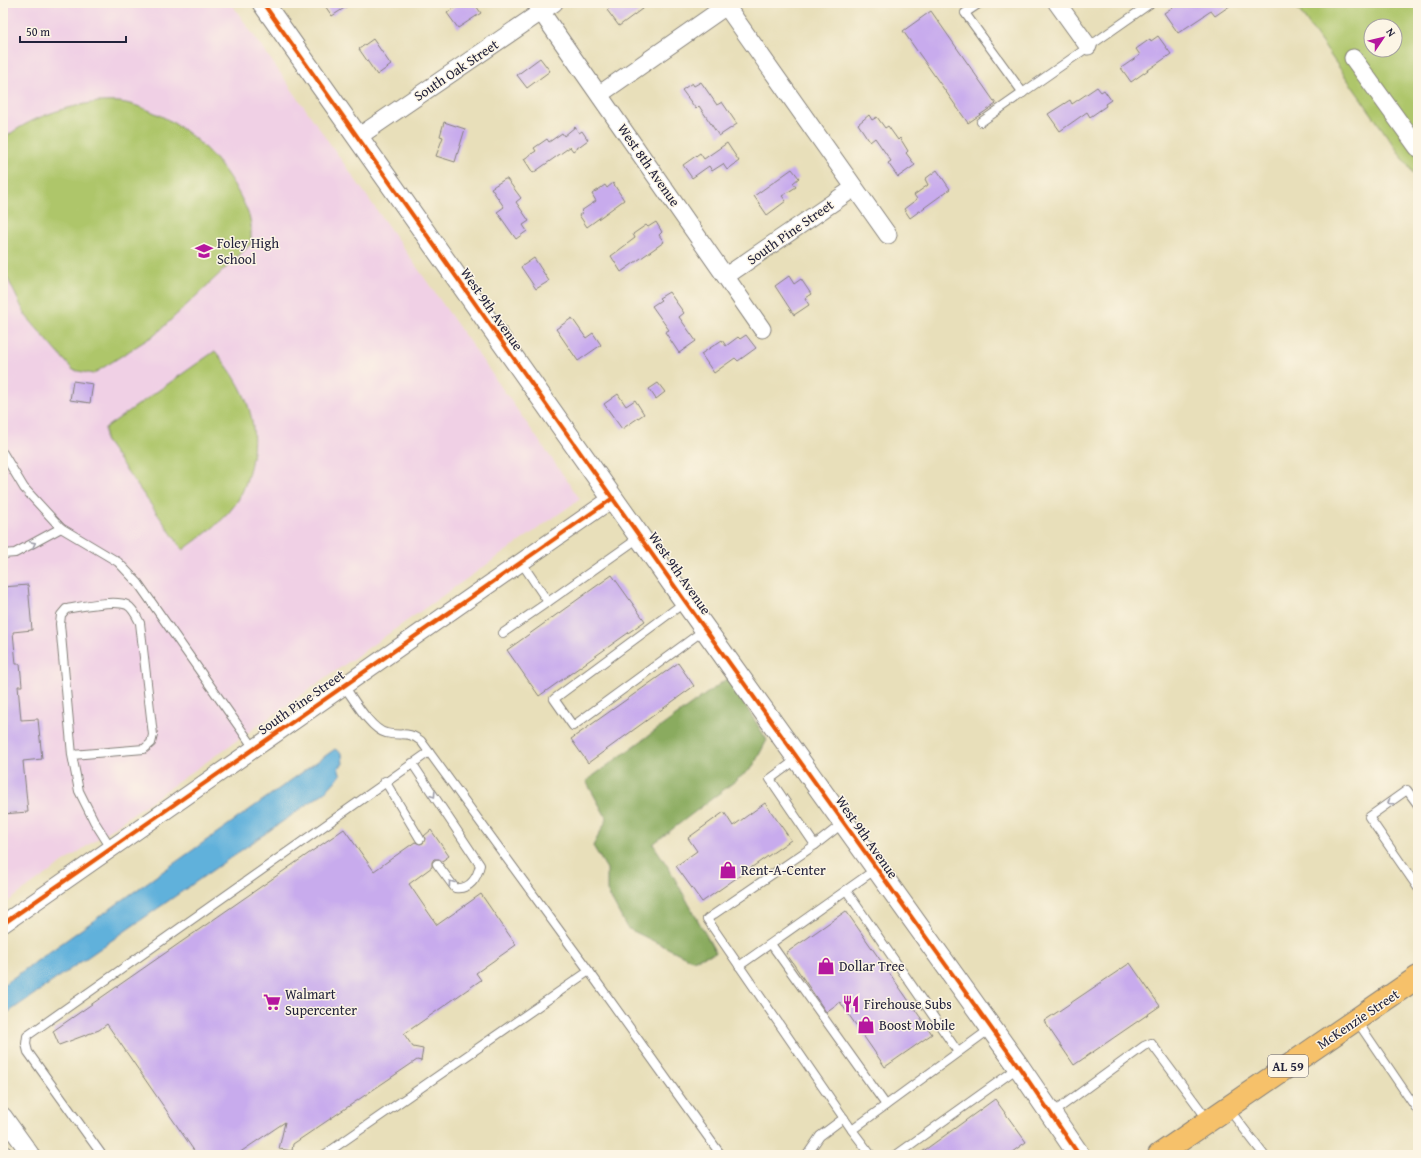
<svg xmlns="http://www.w3.org/2000/svg" width="1421" height="1158" font-family="'Gentium Book Plus',serif">
	<rect width="100%" height="100%" fill="#fcf5e5"/>
	<filter id="ink" filterUnits="userSpaceOnUse"><feTurbulence type="fractalNoise" baseFrequency=".025" numOctaves="2"/><feDisplacementMap in="SourceGraphic" scale="8" xChannelSelector="R" yChannelSelector="G"/><feConvolveMatrix kernelMatrix="1 2 1 2 8 2 1 2 1" color-interpolation-filters="sRGB"/></filter>
	<filter id="wash" filterUnits="userSpaceOnUse"><feTurbulence type="fractalNoise" baseFrequency=".012" numOctaves="4" result="noise"/><feDisplacementMap in="SourceGraphic" scale="16" xChannelSelector="R" yChannelSelector="G"/><feGaussianBlur stdDeviation="0.9" result="paint"/><feColorMatrix in="noise" values="0 0 0 0 0 0 0 0 0 0 0 0 0 0 0 0 0 1.4 0 .05"/><feComposite in="paint" operator="in"/></filter>
	<g filter="url(#wash)">
		<rect width="100%" height="100%" fill="#e8dfba"/>
		<polygon fill="#f0d0e5" points="3,3 231,3 580,499 3,905"/>
		<g fill="#aec66b" stroke="#687453" fill-rule="evenodd">
			<path d="M1305,3H1418V180L1298,9ZM1371,26H1395V50H1371Z"/>
			<path d="M98,102C107,102 117,101 126,103C174,114 217,151 239,194C244,203 250,215 251,225C251,231 251,238 251,244L156,334L93,374L73,370L26,316L3,269V139C31,117 64,107 98,102Z"/>
			<path d="M215,351C247,389 263,426 248,475C245,486 241,497 234,506C221,524 200,537 183,550L105,440V428Z"/>
		</g>
		<polygon fill="#8aab5f" stroke="#56664d" points="728,678 767,740 752,768 653,844 670,870 716,953 692,960 627,928 607,891 607,869 593,846 607,819 586,781"/>
		<polygon fill="#61b1db" stroke="#426a8b" points="335,749 342,754 343,764 338,768 341,775 325,792 3,1016 3,985"/>
		<g id="blocks">
			<g fill="#c8abed">
				<polygon points="323,3 352,3 332,16"/>
				<polygon points="461,3 474,3 481,13 458,28 447,13"/>
				<polygon points="616,3 650,3 619,26 607,10"/>
				<polygon points="1179,3 1234,3 1215,16 1211,11 1178,33 1164,13"/>
				<polygon points="931,11 996,104 968,123 903,31"/>
				<polygon points="1158,36 1171,54 1131,82 1121,68 1140,55 1136,49 1150,39 1151,41"/>
				<polygon points="373,39 391,65 377,75 359,49"/>
				<polygon points="540,58 550,71 527,88 517,75"/>
				<polygon points="701,82 717,105 722,102 737,124 719,136 699,106 696,109 682,90 692,83 694,86"/>
				<polygon points="1097,87 1101,92 1104,90 1111,100 1105,104 1106,106 1090,117 1087,112 1060,131 1048,114 1070,100 1072,104"/>
				<polygon points="869,115 872,120 877,117 885,128 888,126 898,140 900,138 908,151 906,153 915,165 898,177 888,163 891,161 875,138 870,142 858,124"/>
				<polygon points="444,122 465,129 455,162 436,156 443,137 440,136"/>
				<polygon points="575,127 579,133 582,131 588,140 573,151 570,147 533,173 524,159 536,151 534,148 547,139 549,142 562,133 564,136"/>
				<polygon points="727,143 739,161 727,170 723,164 712,171 709,166 692,178 683,165 700,153 704,159"/>
				<polygon points="792,169 799,178 793,183 796,187 782,196 786,201 767,215 754,196"/>
				<polygon points="937,170 950,189 910,218 904,209 917,199 914,195 928,185 925,179"/>
				<polygon points="505,179 507,179 521,198 516,202 529,221 523,225 527,231 516,239 497,212 504,207 491,188"/>
				<polygon points="613,183 624,200 587,227 579,215 583,213 581,211 596,201 592,194 605,185 607,188"/>
				<polygon points="656,222 662,232 659,235 664,242 621,272 611,256 635,238 633,234 646,225 648,227"/>
				<polygon points="534,258 549,281 536,289 521,267"/>
				<polygon points="789,276 794,284 801,279 811,294 805,298 809,305 794,315 775,286"/>
				<polygon points="669,292 684,313 679,317 696,341 679,353 665,332 669,330 652,306 661,300 659,298"/>
				<polygon points="572,318 586,338 593,333 601,345 578,361 556,329"/>
				<polygon points="746,335 756,348 738,361 735,358 714,373 701,354 722,340 726,346 738,337 740,339"/>
				<polygon points="73,381 93,384 90,403 70,400"/>
				<polygon points="658,383 665,392 656,399 649,389"/>
				<polygon points="618,394 626,406 635,400 644,414 622,429 604,404"/>
				<polygon points="612,575 645,621 539,696 507,650"/>
				<polygon points="28,585 32,630 13,632 16,664 20,664 22,686 18,686 21,720 38,719 42,759 23,761 28,812 3,814 3,587"/>
				<polygon points="678,663 694,686 588,763 571,739"/>
				<polygon points="765,803 791,840 702,902 676,866 697,851 688,838 724,812 733,826"/>
				<polygon points="344,829 374,871 415,842 420,844 423,843 425,839 424,836 431,830 449,856 442,861 439,859 434,859 432,862 432,867 409,884 437,925 481,894 516,945 476,973 481,980 404,1034 413,1047 423,1049 421,1061 417,1060 293,1144 292,1151 279,1149 285,1122 236,1155 197,1155 107,1024 99,1030 59,1045 53,1031"/>
				<polygon points="846,911 932,1034 885,1067 840,1002 826,1012 786,953"/>
				<polygon points="1130,963 1160,1006 1074,1065 1044,1021"/>
				<polygon points="995,1099 1026,1142 1008,1155 918,1155"/>
			</g>
		</g>
	</g>
	<g filter="url(#ink)">
		<use href="#blocks" fill-opacity="0" stroke="#85807a" stroke-width="1"/>
		<g fill="none" stroke-linecap="round" stroke-linejoin="round">
			<g stroke="#85807a" stroke-width="10">
				<g id="service">
					<polyline points="980,3 965,13 1023,93"/>
					<polyline points="981,122 1151,3"/>
					<polyline points="3,453 24,488 61,528 118,562 138,583 254,748"/>
					<polyline points="3,554 15,553 61,528"/>
					<polyline points="521,562 548,602 640,537"/>
					<polyline points="685,602 554,699 573,726 704,630"/>
					<polyline points="503,633 548,602"/>
					<path d="M344,686C353,698 371,730 386,733C402,737 407,730 421,741L589,971"/>
					<path d="M72,755L144,749L151,743L153,735L140,623C137,617 133,608 127,605C115,599 79,607 66,609L61,615L60,624L72,755L79,791L94,821L111,848"/>
					<polyline points="797,759 770,779 815,845"/>
					<path d="M412,763L480,865C477,878 470,890 455,888L437,864"/>
					<polyline points="385,781 420,839"/>
					<polyline points="1418,805 1407,790 1369,817 1418,888"/>
					<polyline points="843,823 815,845 707,919 852,1130"/>
					<polyline points="846,890 958,1052"/>
					<polyline points="771,944 886,1105"/>
					<polyline points="739,966 876,869"/>
					<polyline points="1357,1021 1418,1111"/>
					<polyline points="1228,1108 1264,1155"/>
					<polyline points="1051,1114 1144,1046 1151,1043 1208,1120"/>
					<polyline points="102,1155 28,1052 26,1044 27,1036 429,752"/>
					<polyline points="324,1155 589,971 721,1155"/>
					<polyline points="807,1155 820,1136 844,1118"/>
					<polyline points="871,1155 852,1130 990,1029"/>
					<polyline points="896,1155 1019,1067"/>
				</g>
			</g>
			<g stroke="#85807a" stroke-width="19">
				<g id="minor">
					<polyline points="535,3 762,329"/>
					<polyline points="724,3 888,235"/>
					<polyline points="1057,3 1088,46"/>
					<polyline points="1353,58 1418,148"/>
					<polyline points="600,94 726,6"/>
					<polyline points="358,137 554,3"/>
					<polyline points="726,276 854,188"/>
					<polyline points="3,924 613,498"/>
					<polyline points="3,1116 31,1155"/>
					<polyline points="3,1154 4,1155"/>
				</g>
			</g>
			<g stroke="#85807a" stroke-width="23">
				<polyline id="tertiary" points="263,3 685,601 1019,1067 1079,1155"/>
			</g>
			<g stroke="#85807a" stroke-width="24">
				<polyline id="primary" points="1159,1155 1418,977"/>
			</g>
			<use href="#service" stroke="#fff" stroke-width="8"/>
			<use href="#minor" stroke="#fff" stroke-width="17"/>
			<use href="#tertiary" stroke="#fff" stroke-width="21"/>
			<use href="#primary" stroke="#f6c16b" stroke-width="22"/>
			<g stroke="#fcf5e5" stroke-width="6">
				<g id="cycleway">
					<polyline points="263,3 685,601 1019,1067 1079,1155"/>
					<polyline points="3,924 613,498"/>
				</g>
			</g>
			<use href="#cycleway" stroke="#e8590c" stroke-width="4"/>
		</g>
		<defs><path id="oneway-chevron" d="M-2-3.5L2.5 0L-2 3.5" fill="none" stroke-width="1.6" stroke-linecap="round" stroke-linejoin="round"/></defs>
		<g stroke="#9c9ca7">
			<use href="#oneway-chevron" transform="translate(33 544) rotate(-26)"/>
			<use href="#oneway-chevron" transform="translate(433 795) rotate(56)"/>
			<use href="#oneway-chevron" transform="translate(1390 802) rotate(145)"/>
			<use href="#oneway-chevron" transform="translate(451 883) rotate(-127)"/>
		</g>
	</g>
	<defs>
		<g id="school-bare" transform="scale(1.38)"><path d="M0-5L7-2L0 1L-7-2ZM-4 1L0 2.5L4 1V4Q0 6-4 4Z" fill="#b5179e" stroke="#fcf5e5" stroke-width="2.5" paint-order="stroke"/></g>
		<g id="shop-bare" transform="scale(1.38)"><path d="M-5-2.5h2.3a2.7 3.5 0 0 1 5.4 0H5L5.5 6h-11ZM-1.5-2.5h3a1.5 2.3 0 0 0-3 0Z" fill="#b5179e" stroke="#fcf5e5" stroke-width="2.5" paint-order="stroke"/></g>
		<g id="supermarket-bare" transform="scale(1.38)"><path d="M-6-5.5h2.5l.6 2H6L4.5 2H-2.5L-4.4-4H-6ZM-1.5 3.2a1.3 1.3 0 1 0 .1 0ZM3 3.2a1.3 1.3 0 1 0 .1 0Z" fill="#b5179e" stroke="#fcf5e5" stroke-width="2.5" paint-order="stroke"/></g>
		<g id="restaurant-bare" transform="scale(1.38)"><path d="M-5-6h1v4h1v-4h1v4h1v-4h1v5L-1.5 .5V6h-2V.5L-5-1ZM5-6V6H3V1.5H1.5Q1.5-4 5-6Z" fill="#b5179e" stroke="#fcf5e5" stroke-width="2.5" paint-order="stroke"/></g>
	</defs>
	<g fill-rule="evenodd">
		<use href="#school-bare" x="204" y="251"/>
		<use href="#shop-bare" x="728" y="870"/>
		<use href="#shop-bare" x="826" y="966"/>
		<use href="#supermarket-bare" x="272" y="1002"/>
		<use href="#restaurant-bare" x="851" y="1004"/>
		<use href="#shop-bare" x="866" y="1025"/>
	</g>
	<g text-anchor="middle" stroke-width="3" stroke-linejoin="round" paint-order="stroke">
		<rect fill="#fcf5e5" stroke="#63616e" stroke-width="1" x="1268" y="1055" width="40" height="22" rx="3"/>
		<g font-size="13" font-weight="bold" fill="#22223b">
			<text x="1288" y="1071">AL 59</text>
		</g>
		<g font-size="14" fill="#22223b" stroke="#fcf5e5">
			<text transform="translate(456 70) rotate(-34)" y="5">South Oak Street</text>
			<text transform="translate(649 165) rotate(55)" y="5">West 8th Avenue</text>
			<text transform="translate(790 232) rotate(-35)" y="5">South Pine Street</text>
			<text transform="translate(492 309) rotate(55)" y="5">West 9th Avenue</text>
			<text transform="translate(680 573) rotate(55)" y="5">West 9th Avenue</text>
			<text transform="translate(301 702) rotate(-35)" y="5">South Pine Street</text>
			<text transform="translate(867 837) rotate(55)" y="5">West 9th Avenue</text>
			<text transform="translate(1358 1019) rotate(-34)" y="5">McKenzie Street</text>
		</g>
		<g font-size="14" fill="#22223b" stroke="#fcf5e5" text-anchor="start">
			<text x="217" y="248">Foley High<tspan x="217" dy="16">School</tspan></text>
			<text x="741" y="875">Rent-A-Center</text>
			<text x="839" y="971">Dollar Tree</text>
			<text x="285" y="999">Walmart<tspan x="285" dy="16">Supercenter</tspan></text>
			<text x="864" y="1009">Firehouse Subs</text>
			<text x="879" y="1030">Boost Mobile</text>
		</g>
	</g>
	<rect width="1421" height="1158" fill="none" stroke="#fcf5e5" stroke-width="16"/>
	<g transform="translate(1383 38) rotate(55)"><circle r="19" fill="#fcf5e5" stroke="#a5a1a1"/>
	<path d="M0-3L7 15L0 10L-7 15Z" fill="#b5179e"/>
	<text y="-6" font-size="11" font-weight="bold" text-anchor="middle" fill="#22223b">N</text>
	</g>
	<path d="M20 36v6h106v-6" fill="none" stroke="#22223b" stroke-width="2"/>
	<text x="26" y="36" font-size="12" fill="#22223b" stroke="#fcf5e5" stroke-width="3" paint-order="stroke">50 m</text>
</svg>
